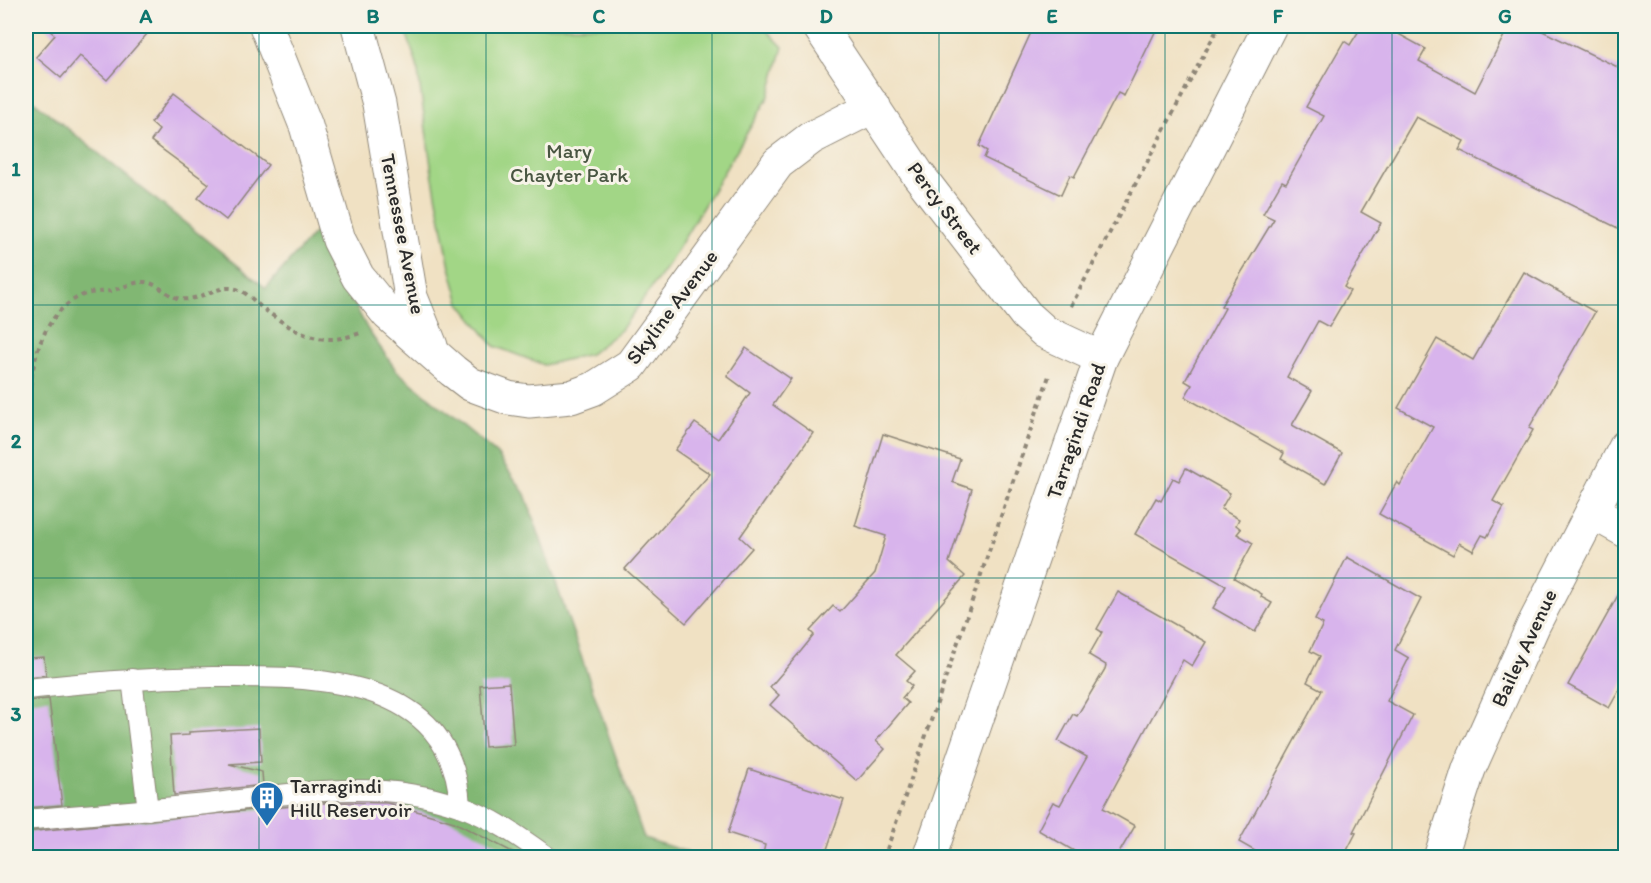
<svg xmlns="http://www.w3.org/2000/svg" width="1651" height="883" font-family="Itim,sans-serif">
	<rect width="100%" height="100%" fill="#f7f3e8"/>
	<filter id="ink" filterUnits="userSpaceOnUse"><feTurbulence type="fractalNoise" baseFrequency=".0167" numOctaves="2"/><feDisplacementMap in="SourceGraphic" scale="12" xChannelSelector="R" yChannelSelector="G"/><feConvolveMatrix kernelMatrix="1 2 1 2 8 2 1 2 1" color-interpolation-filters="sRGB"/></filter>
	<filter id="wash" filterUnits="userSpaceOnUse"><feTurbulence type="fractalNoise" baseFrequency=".008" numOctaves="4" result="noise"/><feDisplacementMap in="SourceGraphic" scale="24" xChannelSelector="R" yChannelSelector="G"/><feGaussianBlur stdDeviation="1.35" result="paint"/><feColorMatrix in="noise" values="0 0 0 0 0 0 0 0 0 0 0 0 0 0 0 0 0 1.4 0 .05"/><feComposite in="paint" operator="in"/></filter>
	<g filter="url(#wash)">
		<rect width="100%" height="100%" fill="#f0e1c3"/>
		<polygon fill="#a2d686" stroke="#668058" stroke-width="1.5" points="404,26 762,26 783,47 769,96 670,262 621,330 590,354 544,365 494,346 460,303 450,267 432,173 417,65"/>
		<polygon fill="#81b773" stroke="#56714f" stroke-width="1.5" points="26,95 266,288 316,231 368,330 396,370 497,454 525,494 644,838 702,857 26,857"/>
		<g id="blocks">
			<g fill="#d8b4ec">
				<polygon points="44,26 154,26 107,80 80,56 61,78 36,57 55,35"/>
				<polygon points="1034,26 1158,26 1124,96 1118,93 1074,177 1070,175 1061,195 984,158 987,151 979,146"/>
				<polygon points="1362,26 1384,26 1426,49 1419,61 1475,92 1509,26 1532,26 1626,71 1626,232 1459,150 1464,141 1416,117 1361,212 1381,223 1344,287 1350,291 1329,327 1318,321 1287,377 1312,391 1292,425 1342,453 1325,484 1281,459 1284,453 1185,397 1192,385 1185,381 1225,308 1221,306 1274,219 1263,214 1282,181 1286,183 1324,116 1306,107 1344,41 1350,45"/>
				<polygon points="174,93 268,165 226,220 198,198 209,184 151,141 159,130 151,123"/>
				<polygon points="1524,272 1595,312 1529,428 1533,430 1493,501 1504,507 1487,537 1482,535 1473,551 1459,543 1453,555 1379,514 1397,482 1400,485 1433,427 1398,408 1437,339 1473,360"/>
				<polygon points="746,348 791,379 773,405 813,433 740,537 752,548 686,623 625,569 710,474 675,450 695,423 718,439 750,393 727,376"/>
				<polygon points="883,434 960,459 952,482 972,489 949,562 965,576 896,655 915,671 906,681 912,686 902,698 908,703 876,741 885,749 857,781 770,705 779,695 770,687 801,651 814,635 810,631 833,606 840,612 875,573 886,536 855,526"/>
				<polygon points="1186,468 1230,493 1221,509 1239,519 1236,525 1241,529 1237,534 1253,543 1234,578 1262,594 1261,597 1272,603 1255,632 1213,608 1226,586 1135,534 1156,498 1161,501 1173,478 1179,481"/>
				<polygon points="1347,557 1421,599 1395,650 1409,658 1387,701 1413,715 1353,832 1356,833 1343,858 1267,858 1239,842 1322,690 1307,682 1320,656 1310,651 1323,624 1315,620"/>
				<polygon points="1626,581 1626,678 1609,708 1568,685"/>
				<polygon points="1118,592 1206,642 1192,666 1183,660 1103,808 1135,826 1116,858 1086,858 1038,830 1053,802 1060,805 1087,757 1058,741 1073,714 1077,716 1105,669 1106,665 1089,655 1102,632 1097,629"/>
				<polygon points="44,657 46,675 26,677 26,658"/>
				<polygon points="509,683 514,745 485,747 480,685"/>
				<polygon points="49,699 62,805 26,808 26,701"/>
				<polygon points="259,728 261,762 229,764 262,772 263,785 174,795 170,736 189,735 189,732"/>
				<polygon points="749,769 844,800 824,858 762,858 765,845 728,833"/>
				<polygon points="334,802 387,803 424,813 454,822 524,858 26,858 26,832"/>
			</g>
		</g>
	</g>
	<g filter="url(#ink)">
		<use href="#blocks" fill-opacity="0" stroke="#8e8677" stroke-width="1.5"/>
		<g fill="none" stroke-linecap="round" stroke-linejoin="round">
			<g stroke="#8e8677" stroke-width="22">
				<g id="lane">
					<polyline points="132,679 148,810"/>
					<path d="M26,689C88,682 150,678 213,677C312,676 453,675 460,806"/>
					<path d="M26,820C86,814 146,810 207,804C291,794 377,777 459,806C492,817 521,838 549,858"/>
				</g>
			</g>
			<g stroke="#8e8677" stroke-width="35">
				<g id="street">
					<polyline points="266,26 306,126 339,240 358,277 388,314 453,371 470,384 508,398 529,401 571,397 593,389 631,365 778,163 811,138 874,106"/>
					<polyline points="358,26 379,104 411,297 431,346"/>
					<polyline points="819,26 917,173 1026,315 1045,332 1101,358"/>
					<polyline points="1592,512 1626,531"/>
					<polyline points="929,858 1101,358 1270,26"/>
					<polyline points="1440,858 1469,769 1533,626 1626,446"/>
				</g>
			</g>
			<g stroke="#8e8677" stroke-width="4" stroke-dasharray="4.5 4.5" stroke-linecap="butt">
				<polyline points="1071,306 1219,26"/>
				<path d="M26,458C28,406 25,320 83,295C90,292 101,292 110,291C120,289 135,281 145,282C158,284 166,294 177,298C197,305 218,281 239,290C247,293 255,302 261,307C294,331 317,349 360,333"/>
				<polyline points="26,573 27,662"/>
				<polyline points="884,858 1050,373"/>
			</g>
			<use href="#lane" stroke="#fff" stroke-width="20"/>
			<use href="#street" stroke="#fff" stroke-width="33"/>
		</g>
	</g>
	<path fill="none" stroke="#0f766e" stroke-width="1.5" stroke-opacity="0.55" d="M259,26V858M486,26V858M712,26V858M939,26V858M1165,26V858M1392,26V858M26,305H1626M26,578H1626"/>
	<defs>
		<g id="building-pin" transform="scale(1.725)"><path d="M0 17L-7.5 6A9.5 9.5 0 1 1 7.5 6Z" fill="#1f6fb2" stroke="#f7f3e8"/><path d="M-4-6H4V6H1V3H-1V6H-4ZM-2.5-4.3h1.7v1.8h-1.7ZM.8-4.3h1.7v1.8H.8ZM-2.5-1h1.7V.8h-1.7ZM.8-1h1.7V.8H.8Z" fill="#fff"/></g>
	</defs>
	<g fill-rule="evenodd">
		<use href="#building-pin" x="267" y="798"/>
	</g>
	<g text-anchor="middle" stroke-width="6" stroke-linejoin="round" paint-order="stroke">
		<g font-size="21" fill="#495642" stroke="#f7f3e8">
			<text x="569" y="158">Mary<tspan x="569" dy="24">Chayter Park</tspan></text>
		</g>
		<g font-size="21" fill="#2b2b2b" stroke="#f7f3e8">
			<text transform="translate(945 208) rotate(53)" y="7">Percy Street</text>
			<text transform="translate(403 234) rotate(79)" y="7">Tennessee Avenue</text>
			<text transform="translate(672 307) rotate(-53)" y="7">Skyline Avenue</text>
			<text transform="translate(1076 431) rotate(-71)" y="7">Tarragindi Road</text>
			<text transform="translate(1524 648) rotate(-65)" y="7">Bailey Avenue</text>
		</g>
		<g font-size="21" fill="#2b2b2b" stroke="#f7f3e8" text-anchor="start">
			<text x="290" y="793">Tarragindi<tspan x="290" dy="24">Hill Reservoir</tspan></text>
		</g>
	</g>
	<rect width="1651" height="883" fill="none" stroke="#f7f3e8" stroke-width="66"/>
	<rect x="33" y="33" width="1585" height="817" fill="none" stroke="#0f766e" stroke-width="2"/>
	<g font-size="20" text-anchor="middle" font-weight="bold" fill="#0f766e">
		<text x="146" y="23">A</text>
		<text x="373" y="23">B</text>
		<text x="599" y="23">C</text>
		<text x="826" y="23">D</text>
		<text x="1052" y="23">E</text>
		<text x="1278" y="23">F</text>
		<text x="1505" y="23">G</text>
		<text x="16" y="176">1</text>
		<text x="16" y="448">2</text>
		<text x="16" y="721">3</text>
	</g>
</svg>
